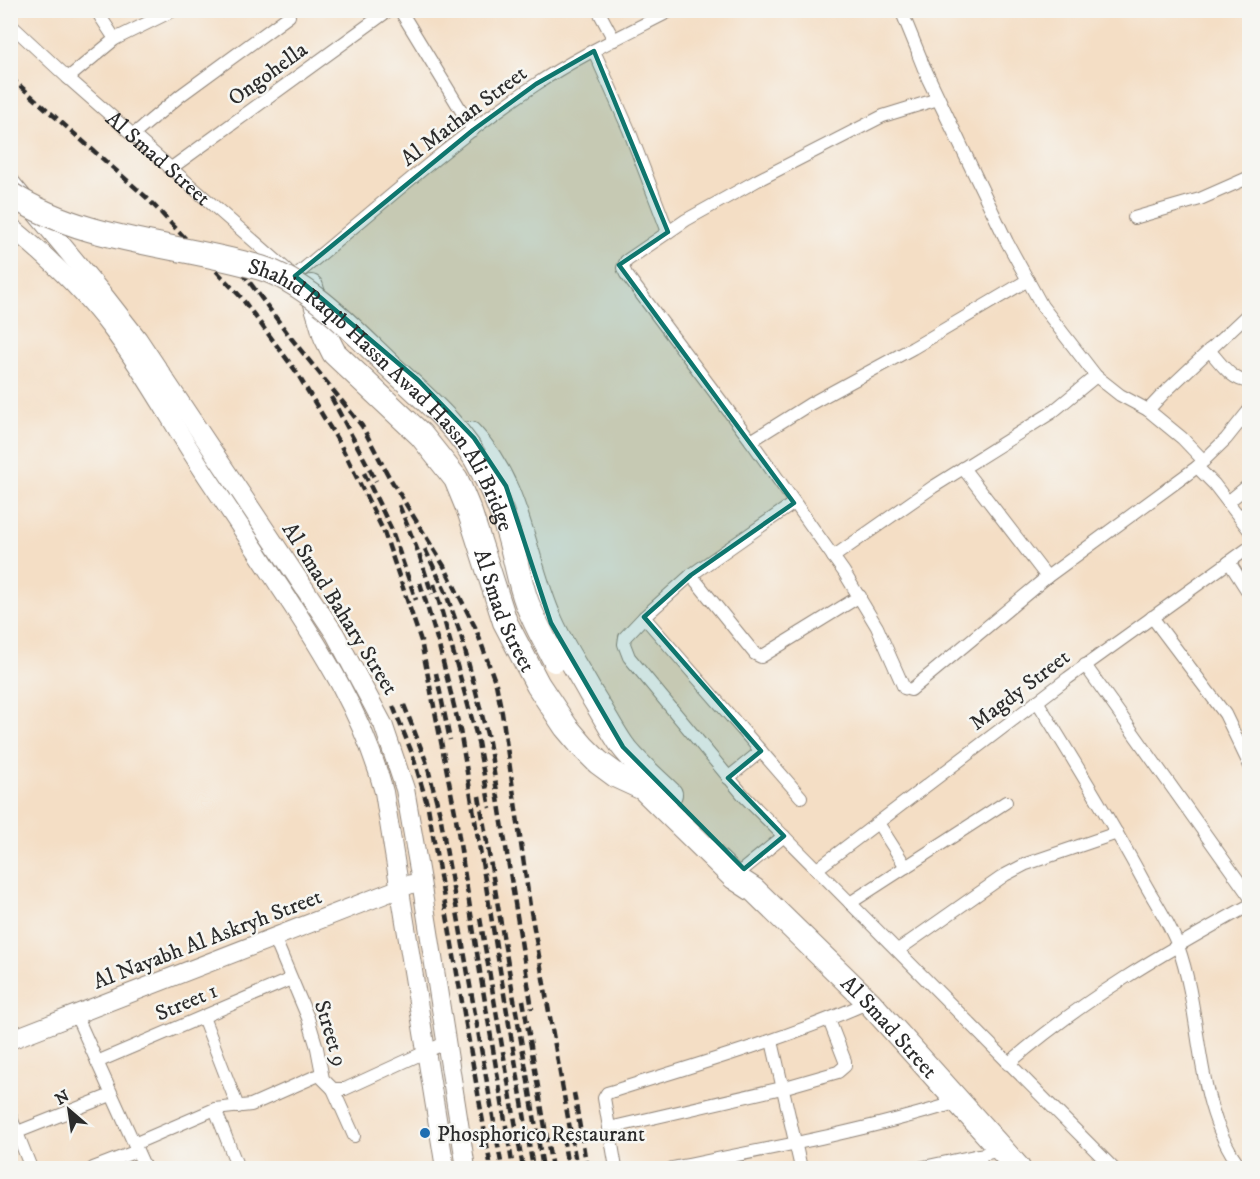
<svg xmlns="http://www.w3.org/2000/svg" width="1260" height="1179" font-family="'IM FELL DW Pica',serif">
	<rect width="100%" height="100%" fill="#f6f6f2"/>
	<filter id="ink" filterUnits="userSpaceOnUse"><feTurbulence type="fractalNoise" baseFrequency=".0167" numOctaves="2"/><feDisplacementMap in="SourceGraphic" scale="12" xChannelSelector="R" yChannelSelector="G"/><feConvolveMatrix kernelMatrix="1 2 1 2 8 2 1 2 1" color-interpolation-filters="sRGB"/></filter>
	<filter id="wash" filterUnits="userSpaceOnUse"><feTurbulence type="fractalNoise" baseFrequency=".008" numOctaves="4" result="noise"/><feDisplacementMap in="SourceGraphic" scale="24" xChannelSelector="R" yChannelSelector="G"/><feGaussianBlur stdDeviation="1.35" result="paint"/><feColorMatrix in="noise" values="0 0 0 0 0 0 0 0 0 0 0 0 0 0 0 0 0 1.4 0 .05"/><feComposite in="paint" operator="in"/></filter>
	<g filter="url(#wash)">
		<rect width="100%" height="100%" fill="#f4dec5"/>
	</g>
	<g filter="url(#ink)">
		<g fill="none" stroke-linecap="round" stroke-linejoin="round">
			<g stroke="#908478" stroke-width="14">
				<g id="street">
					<polyline points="96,10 115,39"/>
					<polyline points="400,10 473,130"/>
					<polyline points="598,10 614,40"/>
					<polyline points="901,10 921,59"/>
					<path id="s1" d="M10,24L68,78L287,270"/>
					<polyline points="594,51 629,130 668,232"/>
					<polyline points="68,78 115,39 174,10"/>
					<polyline points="938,99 883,116 758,180 686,220 626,261 623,268 626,274 751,441 844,572 877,627 904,688 911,690 1047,577 1197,467 1226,439 1250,409"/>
					<polyline points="133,135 181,95 289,16"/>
					<polyline points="170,169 389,10"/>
					<polyline points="1134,218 1200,199 1250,177"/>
					<polyline points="1007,242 918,54 928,79 1007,242 1042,306 1096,376 1120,395 1148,410 1164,393 1250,312"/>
					<path d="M295,276C373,212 452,140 535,85C578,56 626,34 672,10"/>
					<path d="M1209,350C1219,361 1233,383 1250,381"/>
					<polyline points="1148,410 1182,438 1204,461"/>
					<polyline points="751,441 810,404 913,348 1028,280"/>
					<polyline points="1197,467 1214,484 1250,531"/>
					<polyline points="963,468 1047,577"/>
					<polyline points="1228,502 1250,484"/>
					<polyline points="794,503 691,575 644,617 625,637 624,644 629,657 744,796 1113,1168"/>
					<polyline points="1240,517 1250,509"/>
					<polyline points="833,557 933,487 1051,413 1096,376"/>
					<polyline points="1229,562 1250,595"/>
					<polyline points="691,575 755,654 761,657 860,596"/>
					<polyline points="644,617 801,797"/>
					<polyline points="1152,617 1225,714 1250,766"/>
					<polyline points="1085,665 1250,897"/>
					<path d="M1037,701C1074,761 1111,820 1144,882C1155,902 1170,924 1178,946C1204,1019 1193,1104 1241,1168"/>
					<polyline points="728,778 761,751"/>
					<polyline points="878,823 906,867"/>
					<polyline points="817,869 1068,678 1250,547"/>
					<polyline points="734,877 784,836"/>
					<polyline points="850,903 1006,802"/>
					<polyline points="274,937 308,1018 317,1048 323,1079 333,1089 345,1089 447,1042"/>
					<polyline points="898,950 1005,875 1026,864 1117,833"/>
					<polyline points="76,1015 145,1168"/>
					<polyline points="203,1017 238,1107"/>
					<polyline points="772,1041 801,1168"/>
					<polyline points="97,1062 291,979"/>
					<path d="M1008,1064C1082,1000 1164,952 1250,905"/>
					<polyline points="333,1089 354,1136"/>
					<polyline points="215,1109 238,1168"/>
					<polyline points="10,1115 31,1168"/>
					<polyline points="609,1128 782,1088 838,1072 845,1066 845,1061 829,1020"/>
					<polyline points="10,1135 111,1095"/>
					<polyline points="134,1144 215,1109 251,1105 321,1074"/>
					<polyline points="978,1155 983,1168"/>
					<polyline points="93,1168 137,1151"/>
					<path d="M616,1168L604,1098L607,1093C695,1065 784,1040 869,1002"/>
					<path d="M672,1168C768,1149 865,1131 958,1102"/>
					<polyline points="919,1168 1002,1150"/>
				</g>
			</g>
			<g stroke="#908478" stroke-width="20">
				<g id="secondary">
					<polyline points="10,182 106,298 138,339 335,634 383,724 405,789 421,881 466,1168"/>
					<path d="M10,226C48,257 83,290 112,329C148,376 175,429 208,478C232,514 256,550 280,587C323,651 364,717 384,792L445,1168"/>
					<polyline points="10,1040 411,884"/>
				</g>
			</g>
			<g stroke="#908478" stroke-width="26">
				<g id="highway">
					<path id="s2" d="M311,287L326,337L334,353L421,435L456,479L470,513L505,622L538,685L566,727L583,747L598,762L617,776L643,788L734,877L754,890L869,1002L1018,1168"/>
					<path d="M470,434C521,487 522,558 551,622C562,647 578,670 591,694C602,711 611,729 622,745C635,763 655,779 670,794"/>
				</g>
			</g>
			<use href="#street" stroke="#fff" stroke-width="12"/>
			<use href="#secondary" stroke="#fff" stroke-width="18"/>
			<use href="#highway" stroke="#fff" stroke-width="24"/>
			<g stroke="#2b2b2b" stroke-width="4.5" stroke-dasharray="9 4.5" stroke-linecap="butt">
				<polyline points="10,77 146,197 240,296 295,370 340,444 384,532 421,641 455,812 480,972 513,1168"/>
				<polyline points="242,272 291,338 362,426 388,475 444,566 476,629 496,684 502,713 530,906 577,1168"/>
				<polyline points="331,397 376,481"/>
				<polyline points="364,473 391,528 416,600"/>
				<polyline points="399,505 419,554 432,594"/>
				<polyline points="425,549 445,591 461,635 489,742 532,1009"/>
				<polyline points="420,583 438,642 460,730 533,1168"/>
				<polyline points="434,584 477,737 490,808"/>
				<polyline points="436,673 450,740"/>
				<polyline points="404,705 426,761 440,814 502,1168"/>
				<polyline points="393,706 412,753 428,807 491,1168"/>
				<polyline points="479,796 543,1168"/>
				<polyline points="480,918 523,1168"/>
				<polyline points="523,1000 552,1168"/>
				<polyline points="574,1093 587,1168"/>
				<polyline points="563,1137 568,1168"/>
			</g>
			<g stroke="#908478" stroke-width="26" stroke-linecap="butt">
				<g id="highway-bridge">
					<path id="s3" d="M10,194C86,243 177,243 261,268C309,283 354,332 390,366C423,397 462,429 482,470C492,489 501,509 507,529C515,553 518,579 527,603C535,623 545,641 555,660"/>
				</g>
			</g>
			<use href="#highway-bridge" stroke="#fff" stroke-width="24"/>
		</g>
	</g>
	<path fill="#0f766e" fill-opacity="0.2" stroke="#0f766e" stroke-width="4.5" stroke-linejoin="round" d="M594,51L668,232L619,265L794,503L691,575L644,617L761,751L728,778L784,836L744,869L623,747L551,623L506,486L474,438L418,380L295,276L473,130L536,84Z"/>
	<circle fill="#1f6fb2" stroke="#f6f6f2" stroke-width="2" cx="425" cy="1133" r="6"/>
	<g text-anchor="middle" stroke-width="5" stroke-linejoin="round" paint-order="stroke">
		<g font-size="22" fill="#2b2b2b" stroke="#f6f6f2">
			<text transform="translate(267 73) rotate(-36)" y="8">Ongohella</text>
			<text transform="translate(463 115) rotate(-37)" y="8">Al Mathan Street</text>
			<text dy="8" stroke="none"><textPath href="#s1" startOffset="200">Al Smad Street</textPath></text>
			<text dy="8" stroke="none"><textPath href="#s3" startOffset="441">Shahid Raqib Hassn Awad Hassn Ali Bridge</textPath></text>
			<text transform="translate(341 608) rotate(58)" y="8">Al Smad Bahary Street</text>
			<text dy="8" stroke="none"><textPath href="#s2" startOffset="386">Al Smad Street</textPath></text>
			<text transform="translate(1019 689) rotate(-37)" y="8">Magdy Street</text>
			<text transform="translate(207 938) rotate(-21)" y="8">Al Nayabh Al Askryh Street</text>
			<text transform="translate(186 1001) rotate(-23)" y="8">Street 1</text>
			<text dy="8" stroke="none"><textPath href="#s2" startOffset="962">Al Smad Street</textPath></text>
			<text transform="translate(332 1033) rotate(73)" y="8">Street 9</text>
		</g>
		<g font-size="22" fill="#2b2b2b" stroke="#f6f6f2" text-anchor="start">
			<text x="437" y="1141">Phosphorico Restaurant</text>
		</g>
	</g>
	<rect width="1260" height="1179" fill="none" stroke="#f6f6f2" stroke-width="36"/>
	<g transform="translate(69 1110) rotate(331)" stroke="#f6f6f2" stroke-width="4.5" paint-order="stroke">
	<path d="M0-4.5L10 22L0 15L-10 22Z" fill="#2b2b2b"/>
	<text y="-9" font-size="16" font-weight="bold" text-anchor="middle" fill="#2b2b2b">N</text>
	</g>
</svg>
